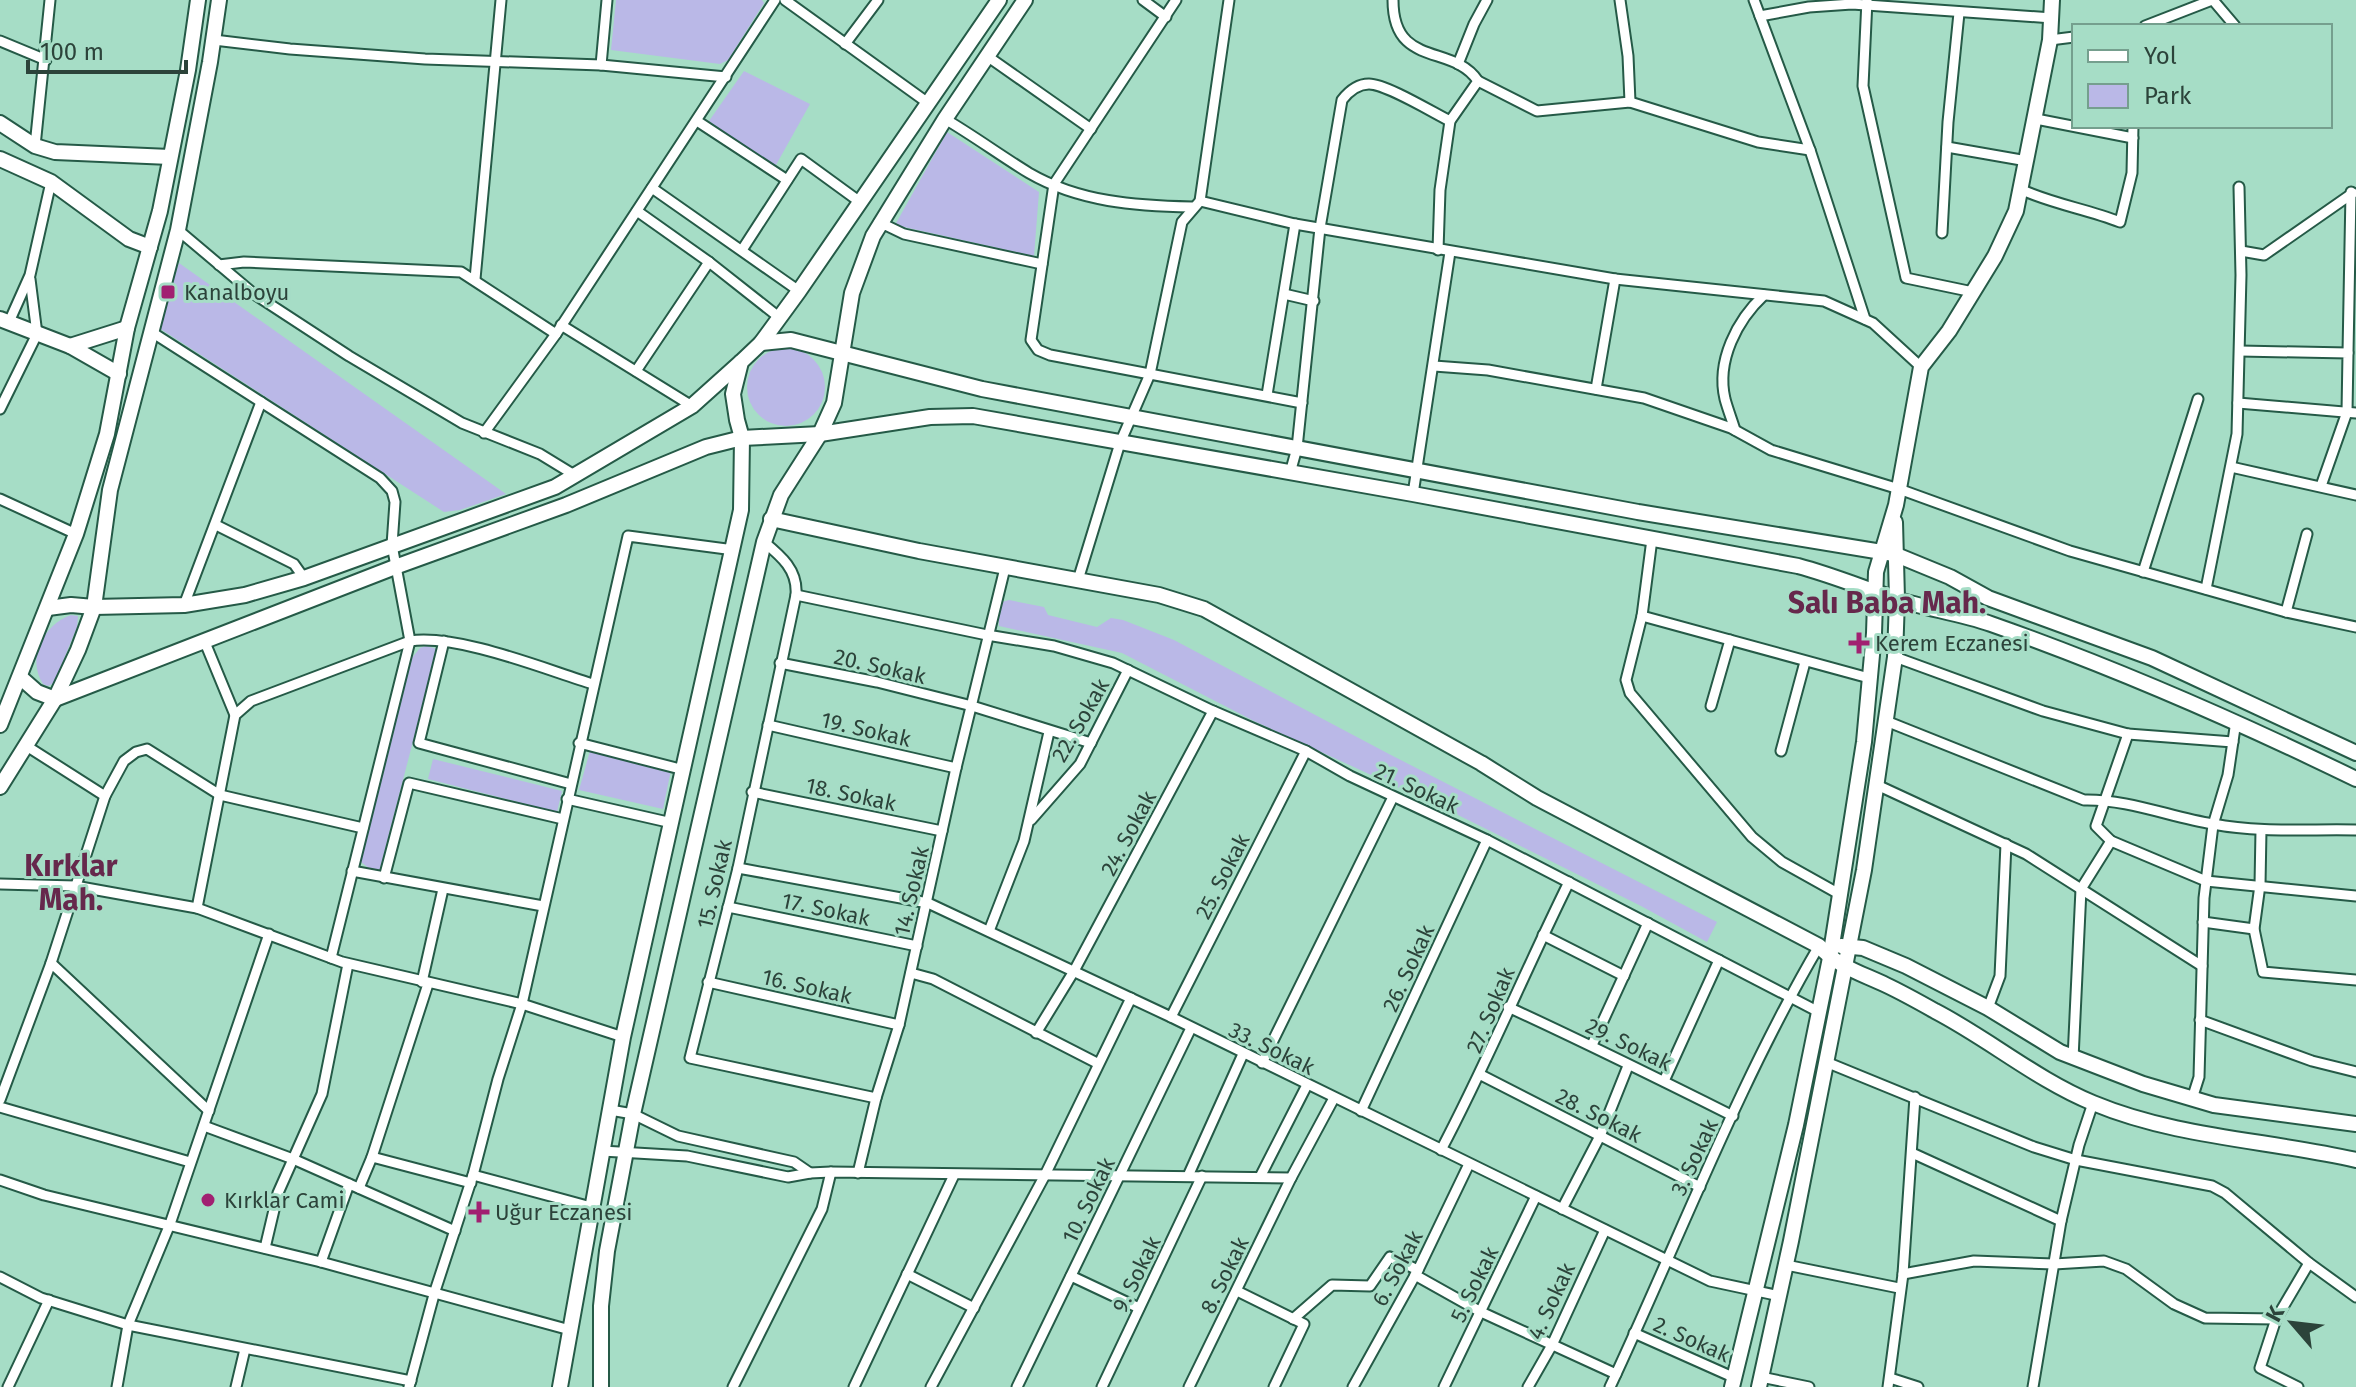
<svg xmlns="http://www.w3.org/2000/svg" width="2356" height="1387" font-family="'Fira Sans',sans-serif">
	<rect width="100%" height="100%" fill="#a6ddc6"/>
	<g fill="#bab8e7">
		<polygon points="616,0 762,0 764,3 728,60 720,64 611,50"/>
		<polygon points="744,71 810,104 776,165 764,162 709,121"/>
		<polygon points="947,132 1039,192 1034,256 895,225"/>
		<polygon points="179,263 506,494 460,510 444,512 159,328"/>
		<circle cx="786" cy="387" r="39"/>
		<polygon points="1009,600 1044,607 1048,615 1097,627 1111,618 1123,620 1174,640 1389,754 1717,922 1707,942 1641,906 1460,816 1254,721 1122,653 999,626 998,609 1002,602"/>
		<path d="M71,615L78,616L77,627L54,683L48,686L43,684C26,658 44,624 71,615Z"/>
		<polygon points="426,646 437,649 379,872 374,872 361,862 412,658 420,648"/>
		<polygon points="590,751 671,770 663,809 579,790"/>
		<polygon points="433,759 562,791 557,812 428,779"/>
	</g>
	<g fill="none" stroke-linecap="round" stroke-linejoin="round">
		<g stroke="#255a47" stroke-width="13">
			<g id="street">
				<polyline points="785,0 928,103"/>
				<polyline points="1143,0 1166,17"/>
				<polyline points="1176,0 1054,184 1031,340 1038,350 1050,355 1302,403"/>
				<path d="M1393,0C1393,69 1453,43 1478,81L1450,121L1440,190L1438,250"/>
				<polyline points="1620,0 1628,56 1630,102"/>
				<polyline points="1754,0 1810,150 1865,319"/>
				<polyline points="1867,0 1863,86 1906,278 1973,292"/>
				<polyline points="2213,0 2235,26"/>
				<polyline points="1760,16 1809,7 1852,4 2052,18"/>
				<polyline points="2145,26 2212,0"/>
				<polyline points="214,40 290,49 425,59 601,65 726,77"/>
				<polyline points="2050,40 2074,37"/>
				<polyline points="0,41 46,60"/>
				<polyline points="845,44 878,0"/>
				<polyline points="987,56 1091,129"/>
				<polyline points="1458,64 1474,24 1487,0"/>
				<polyline points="601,65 607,0"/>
				<polyline points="1478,81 1537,111 1630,102 1758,142 1810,150"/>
				<path d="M945,119C974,136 1001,156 1029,173C1079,202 1136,206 1192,207"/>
				<polyline points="2036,119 2133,138"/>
				<polyline points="697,121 787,180"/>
				<polyline points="35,146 50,0"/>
				<polyline points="1947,147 2027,161"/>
				<polyline points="652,188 799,291"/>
				<path d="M2020,189C2052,204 2087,209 2120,222L2132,173L2133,126"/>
				<polyline points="1200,201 1295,224 1615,279 1596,389"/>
				<polyline points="637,211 709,262 780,318"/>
				<polyline points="879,222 904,234 1042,264"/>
				<polyline points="178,230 254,294 349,356 462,423 540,454 576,476"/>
				<polyline points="1942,233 1948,122 1959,13"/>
				<polyline points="742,250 801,159 860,202"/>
				<polyline points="2241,251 2264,255 2353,193"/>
				<polyline points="219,265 244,262 461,272 556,334"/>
				<polyline points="475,279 501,0"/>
				<polyline points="1615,279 1824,301 1873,323 1921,367"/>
				<polyline points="1284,294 1314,301"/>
				<polyline points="9,322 30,275 51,182"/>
				<polyline points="561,325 692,406"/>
				<polyline points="150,331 380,478 392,491 395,502 392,545 410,641 331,958"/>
				<polyline points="2240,351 2348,353 2347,412 2321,486"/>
				<polyline points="2348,353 2351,192"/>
				<polyline points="1434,366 1488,370 1644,398 1731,428 1771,450 1899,489 2070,551 2286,612 2356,627"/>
				<polyline points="636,371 709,262"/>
				<polyline points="1267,395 1295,224"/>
				<polyline points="2238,403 2356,413"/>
				<polyline points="0,409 37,334 30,279"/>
				<path d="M1735,430C1732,420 1728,410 1725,399C1716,361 1737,320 1764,295"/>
				<polyline points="484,433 556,334 775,0"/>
				<polyline points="2231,467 2356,495"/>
				<path d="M1290,473L1297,448L1320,228L1342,100C1349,91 1357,84 1369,84C1386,84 1432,112 1450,121"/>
				<polyline points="1413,494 1450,252"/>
				<polyline points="0,499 76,534"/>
				<polyline points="216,525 294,564 304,578"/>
				<polyline points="1652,539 1642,616 1626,680 1630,693 1752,837 1782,862 1841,895"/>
				<path d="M764,542C781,556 798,570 796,595L738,868L690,1058L876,1098"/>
				<polyline points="2143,572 2198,399"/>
				<polyline points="1078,580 1120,443 1150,374 1182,222 1200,201 1229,0"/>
				<polyline points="2206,589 2237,434 2241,275 2239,187"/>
				<polyline points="796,595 987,635 1054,646 1113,663 1213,711 1306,751 1350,776 1487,840 1817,1011"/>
				<polyline points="184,605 261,402"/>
				<polyline points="2286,612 2307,534"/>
				<polyline points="1642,616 1869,678"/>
				<polyline points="204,640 235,715"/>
				<polyline points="444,641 419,743 571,784"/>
				<polyline points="1895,657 2043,711 2128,734 2233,742"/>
				<polyline points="780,663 877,682 972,706 1091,743"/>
				<polyline points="1711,706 1730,640"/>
				<path d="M1886,721L2084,800C2128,799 2170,817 2213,824C2260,833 2308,829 2356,830"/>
				<polyline points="768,725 956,768"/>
				<polyline points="579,743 684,770"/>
				<polyline points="25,745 105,796"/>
				<polyline points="1781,751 1805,662"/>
				<polyline points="1877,785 2026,854 2202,966"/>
				<polyline points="752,792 942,831"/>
				<polyline points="567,799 672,823"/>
				<polyline points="1031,820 1080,764 1128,670"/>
				<polyline points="2261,830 2260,885 2254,929 2263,972 2356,980"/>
				<polyline points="2111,841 2096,826 2128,734"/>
				<polyline points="738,868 928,903 1171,1017 1710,1281 1780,1296"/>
				<polyline points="352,871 543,906"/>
				<polyline points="384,878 409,783 563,819"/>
				<polyline points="0,884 75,886 197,908 342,962 522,1004 623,1037"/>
				<polyline points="728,907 917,946"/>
				<path d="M197,908L235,715L251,701L410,641C459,634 544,669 593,684"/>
				<polyline points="2203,922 2254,929"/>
				<polyline points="989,931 1024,841 1049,732"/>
				<polyline points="1543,935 1624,976"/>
				<polyline points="51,963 209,1111"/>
				<polyline points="911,973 933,979 1097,1063"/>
				<polyline points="422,982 443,889"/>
				<polyline points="708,982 899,1025"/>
				<path d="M1508,1007C1584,1042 1659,1079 1733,1116"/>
				<polyline points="1988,1008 2000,976 2006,844"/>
				<polyline points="1171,1017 1306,751"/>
				<polyline points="2200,1020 2312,1061 2356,1072"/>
				<polyline points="1036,1033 1074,971 1213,711"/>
				<polyline points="1592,1045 1648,923"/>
				<polyline points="2073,1059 2081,889 2111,841 2206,881 2356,896"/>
				<polyline points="1826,1062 2034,1147 2076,1160 2212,1186 2225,1193 2309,1263 2356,1297"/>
				<polyline points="1262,1063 1393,797"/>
				<polyline points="1481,1075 1700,1187"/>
				<polyline points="1664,1081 1719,960"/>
				<polyline points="2192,1099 2199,1077 2204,898 2213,825 2228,775 2236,721"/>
				<polyline points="0,1100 51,963 105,796 124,761 136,752 147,749 220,795 363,828"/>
				<polyline points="0,1107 190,1162"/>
				<polyline points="610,1110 633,1114 678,1136 794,1162 810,1173"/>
				<polyline points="1361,1111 1487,840"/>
				<polyline points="204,1126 293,1159 455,1231"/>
				<path d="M1441,1150C1487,1063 1525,971 1569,882"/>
				<polyline points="602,1151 687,1156 788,1177 810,1173 831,1172 1291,1178 1334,1098"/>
				<polyline points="1912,1153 2061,1221"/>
				<polyline points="372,1157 471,1183"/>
				<polyline points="858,1173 876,1098 899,1025 956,768 1005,568"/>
				<polyline points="473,1175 591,1207"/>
				<polyline points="1188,1176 1243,1054"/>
				<polyline points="1260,1177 1307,1085"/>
				<polyline points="0,1180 44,1195 321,1262 570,1330"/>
				<polyline points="359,1188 372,1157 428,984"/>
				<polyline points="1562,1209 1600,1136 1628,1066"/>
				<polyline points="265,1248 278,1193 322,1094 348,964"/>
				<polyline points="321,1262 349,1184"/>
				<polyline points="1786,1265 1899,1288"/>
				<polyline points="907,1274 974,1308"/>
				<polyline points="1903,1274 1974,1261 2054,1264 2104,1261 2126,1269 2174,1304 2205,1318 2276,1319"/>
				<polyline points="1415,1275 1481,1312 1616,1374"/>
				<polyline points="1071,1276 1139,1308"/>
				<polyline points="0,1277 41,1298 128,1325 411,1381"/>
				<polyline points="1237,1291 1304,1324 1274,1387"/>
				<polyline points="1293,1319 1332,1285 1370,1286 1390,1257 1418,1270"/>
				<polyline points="1634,1333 1735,1378"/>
				<polyline points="1761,1377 1809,1387"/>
				<polyline points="1890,1378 1918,1387"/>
				<polyline points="8,1387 49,1300"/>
				<polyline points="117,1387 128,1325 170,1224 269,934"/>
				<polyline points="236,1387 245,1349"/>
				<polyline points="409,1387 435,1291 473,1175 498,1079 522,1004 628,536 734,550"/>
				<polyline points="733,1387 822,1209 831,1172"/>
				<polyline points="854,1387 954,1175"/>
				<polyline points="931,1387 1045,1175 1131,998"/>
				<polyline points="1017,1387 1191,1028"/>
				<polyline points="1102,1387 1202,1176"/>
				<polyline points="1189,1387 1291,1178"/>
				<polyline points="1353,1387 1418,1270 1469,1164"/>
				<polyline points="1444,1387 1536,1196"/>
				<polyline points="1528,1387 1552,1345 1605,1230"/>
				<path d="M1610,1387C1679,1240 1737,1086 1819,946"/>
				<polyline points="1888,1387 1903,1274 1915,1097"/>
				<polyline points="2033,1387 2061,1221 2079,1145 2093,1103"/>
				<polyline points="2298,1387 2260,1368 2276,1319 2309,1263"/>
			</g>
		</g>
		<g stroke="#255a47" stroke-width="18">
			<g id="secondary">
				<polyline points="0,123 35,146 55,152 170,157"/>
				<polyline points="0,159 51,182 129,239 150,247"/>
				<polyline points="0,319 70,346 119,374"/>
				<polyline points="761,343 791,340 982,389 1638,512 1894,554 1950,577 1988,598 2152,658 2356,753"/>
				<polyline points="70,346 127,328"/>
				<path d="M771,519L919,551L1159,595L1204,609L1481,763L1537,798L1819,946C1838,967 1861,973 1886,985C1903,993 1919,1002 1935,1011C1989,1039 2037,1080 2093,1103C2177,1138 2269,1140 2356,1160"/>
				<polyline points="48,608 71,605 94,607 184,605 245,595 304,578 555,487 692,406 741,362"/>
				<path d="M20,677L37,692L55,699L395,567L566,505L706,447L742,438L820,434L930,417L973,416L1413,494L1798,566C1832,575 1863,588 1896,599C1927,609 1960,613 1991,624C2116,668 2237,721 2356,779"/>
				<polyline points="0,725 76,534 107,434 127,328 160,211 188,70 198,0"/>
				<polyline points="0,787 55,699 78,650 94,607 110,490 178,230 210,62 219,0"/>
				<polyline points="1841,946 1863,948 1906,966 1988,1008 2060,1052 2143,1084 2214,1105 2356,1124"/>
				<polyline points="560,1387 623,1037 741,510 742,438 737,420 733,394 741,362 761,343 799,291 999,0"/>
				<polyline points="601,1387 601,1306 607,1251 633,1114 764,542 781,495 820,434 834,403 852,293 873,236 945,119 1025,0"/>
				<polyline points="1732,1387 1796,1125 1830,958 1864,742 1874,633 1876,572 1896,505 1921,367 1949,331 1995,256 2016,211 2050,40 2052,0"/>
				<polyline points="1759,1387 1791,1241 1864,870 1895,657 1897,599 1895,522"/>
			</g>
		</g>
		<use href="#street" stroke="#fff" stroke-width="9"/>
		<use href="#secondary" stroke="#fff" stroke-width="14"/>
	</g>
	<g fill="#a12071" stroke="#a6ddc6" stroke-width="3">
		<rect x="160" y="284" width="16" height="16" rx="4"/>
		<path d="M1855 631h8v8h8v8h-8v8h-8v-8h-8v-8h8z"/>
		<circle cx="208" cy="1200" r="8"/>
		<path d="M475 1200h8v8h8v8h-8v8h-8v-8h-8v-8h8z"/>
	</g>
	<g text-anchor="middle" stroke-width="6" stroke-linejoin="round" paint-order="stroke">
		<g font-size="22" fill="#2c433a" stroke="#a6ddc6" text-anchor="start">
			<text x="184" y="300">Kanalboyu</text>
			<text x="1875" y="651">Kerem Eczanesi</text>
			<text x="224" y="1208">Kırklar Cami</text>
			<text x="495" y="1220">Uğur Eczanesi</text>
		</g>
		<g font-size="22" fill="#2c433a" stroke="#a6ddc6">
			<text transform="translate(880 666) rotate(13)" y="8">20. Sokak</text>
			<text transform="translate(1080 720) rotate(-60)" y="8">22. Sokak</text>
			<text transform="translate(866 729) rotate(13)" y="8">19. Sokak</text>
			<text transform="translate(1417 788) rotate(25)" y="8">21. Sokak</text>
			<text transform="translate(851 794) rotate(12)" y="8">18. Sokak</text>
			<text transform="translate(1128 833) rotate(-62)" y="8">24. Sokak</text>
			<text transform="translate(1222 876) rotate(-63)" y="8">25. Sokak</text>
			<text transform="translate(714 884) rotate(-77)" y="8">15. Sokak</text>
			<text transform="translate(911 891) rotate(-77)" y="8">14. Sokak</text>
			<text transform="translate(826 909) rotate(12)" y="8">17. Sokak</text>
			<text transform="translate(1408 968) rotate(-65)" y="8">26. Sokak</text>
			<text transform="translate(807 986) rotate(13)" y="8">16. Sokak</text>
			<text transform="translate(1490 1010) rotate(-67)" y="8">27. Sokak</text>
			<text transform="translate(1629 1044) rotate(26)" y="8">29. Sokak</text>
			<text transform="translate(1272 1048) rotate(26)" y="8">33. Sokak</text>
			<text transform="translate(1599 1115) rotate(27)" y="8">28. Sokak</text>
			<text transform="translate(1694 1157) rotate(-65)" y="8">3. Sokak</text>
			<text transform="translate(1088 1200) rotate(-64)" y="8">10. Sokak</text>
			<text transform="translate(1397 1268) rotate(-62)" y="8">6. Sokak</text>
			<text transform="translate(1136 1274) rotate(-64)" y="8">9. Sokak</text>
			<text transform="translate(1224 1275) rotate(-64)" y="8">8. Sokak</text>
			<text transform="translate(1474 1284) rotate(-64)" y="8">5. Sokak</text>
			<text transform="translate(1551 1301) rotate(-65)" y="8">4. Sokak</text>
			<text transform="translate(1692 1339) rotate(24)" y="8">2. Sokak</text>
		</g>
		<g font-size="30" font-weight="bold" fill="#66284c" stroke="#a6ddc6">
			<text x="1887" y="613">Salı Baba Mah.</text>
			<text x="71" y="876">Kırklar<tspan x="71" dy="34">Mah.</tspan></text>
		</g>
	</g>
	<rect x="2072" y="24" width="260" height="104" fill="#a6ddc6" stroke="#759f8e" stroke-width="2"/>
	<rect x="2088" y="50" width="40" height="12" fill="#ffffff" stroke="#759f8e" stroke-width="2"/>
	<text x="2144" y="64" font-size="24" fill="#2c433a">Yol</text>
	<rect x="2088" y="84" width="40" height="24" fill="#bab8e7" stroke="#759f8e" stroke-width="2"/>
	<text x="2144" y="104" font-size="24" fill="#2c433a">Park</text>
	<g transform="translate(2292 1323) rotate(298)" stroke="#a6ddc6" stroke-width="6" paint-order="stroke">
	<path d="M0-6L14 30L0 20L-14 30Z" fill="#2c433a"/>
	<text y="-12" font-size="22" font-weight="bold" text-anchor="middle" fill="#2c433a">K</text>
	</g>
	<path d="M28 60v12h158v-12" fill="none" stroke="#2c433a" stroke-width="4"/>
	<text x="40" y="60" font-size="24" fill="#2c433a" stroke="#a6ddc6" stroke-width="6" paint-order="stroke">100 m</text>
</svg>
